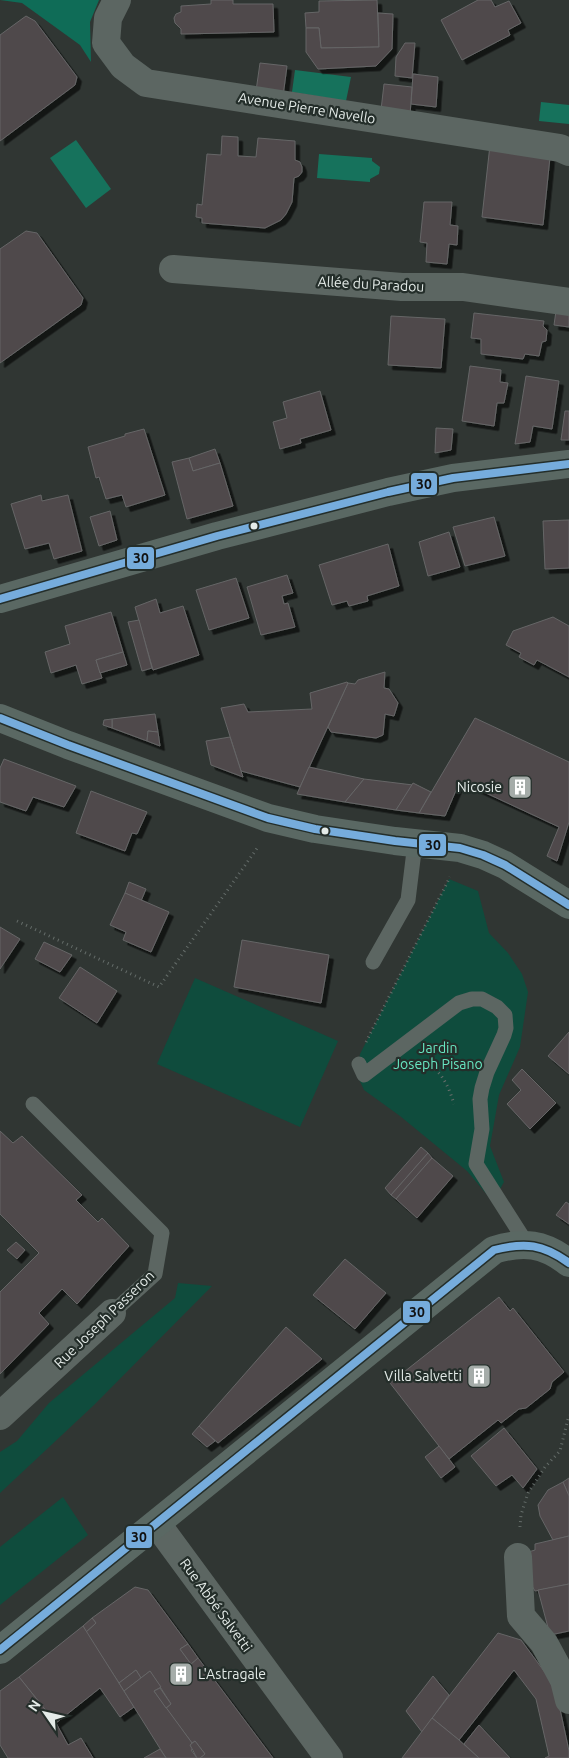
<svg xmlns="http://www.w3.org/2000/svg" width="569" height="1758" font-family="Ubuntu,sans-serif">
	<defs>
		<filter id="shadow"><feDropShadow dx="4.5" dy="4.5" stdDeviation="0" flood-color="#0009"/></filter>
	</defs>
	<rect width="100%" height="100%" fill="#303633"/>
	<g fill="#0f4c3d">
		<polygon points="449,879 478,891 489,933 508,953 522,974 528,992 520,1047 499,1095 490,1146 504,1182 496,1196 489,1197 467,1171 400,1116 364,1090 357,1075 360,1054"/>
		<polygon points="195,978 338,1041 300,1127 157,1064"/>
		<polygon points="178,1283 212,1286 94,1405 0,1493 0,1452 17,1441 49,1403 175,1298"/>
		<polygon points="63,1497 88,1535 0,1605 0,1547"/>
	</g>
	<polygon fill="#0f6c57" points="0,0 99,0 90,22 91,62 80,45 22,3"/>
	<g fill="#16725c">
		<polygon points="295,70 351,77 346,101 292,92"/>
		<polygon points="541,102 569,105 569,124 539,121"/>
		<polygon points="76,140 111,189 86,208 50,158"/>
		<polygon points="319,154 372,158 372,161 380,167 379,174 370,179 370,182 317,178"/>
	</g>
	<g fill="#50484c" stroke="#656666" filter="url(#shadow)">
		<polygon points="211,0 233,0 233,4 273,4 274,32 181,34 181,29 175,23 174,18 176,14 181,12 181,6 211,4"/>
		<polygon points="377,0 379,47 321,48 319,28 306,28 305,13 319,12 319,1"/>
		<polygon points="478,0 491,0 495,7 509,1 521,23 508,30 510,35 462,60 441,20"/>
		<polygon points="378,13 393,14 392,49 376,66 318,69 306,52 306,28 319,28 321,48 379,47"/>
		<polygon points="26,16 35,21 77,77 75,85 0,141 0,35"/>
		<polygon points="405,43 415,43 412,78 395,76 396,57"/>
		<polygon points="260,63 287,66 283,96 256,91"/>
		<polygon points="413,74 438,77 436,107 411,104"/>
		<polygon points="384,84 412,87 410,115 381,110"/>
		<polygon points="222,136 238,137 238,156 256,157 258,138 295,141 295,160 300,162 302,167 302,172 299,176 294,178 292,202 286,214 281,220 265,228 202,223 202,218 196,217 197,204 202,205 207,154 221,155"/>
		<polygon points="490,145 550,157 543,225 482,217"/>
		<polygon points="424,202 452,202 450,225 458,226 457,245 449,244 447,264 426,262 427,243 420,242"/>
		<polygon points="26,231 37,233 83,298 81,305 0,363 0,249"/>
		<polygon points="556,311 569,313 569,327 554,325"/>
		<polygon points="474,313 544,321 543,326 547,330 546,341 542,342 539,356 525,354 523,359 481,354 481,339 471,338"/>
		<polygon points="391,316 445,319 441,368 388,365"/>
		<polygon points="470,366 501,370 500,382 508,383 504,403 497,403 494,426 462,421"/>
		<polygon points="526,376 559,381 552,429 533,426 530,442 515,444"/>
		<polygon points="320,391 331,430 300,439 301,443 280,449 273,422 287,418 283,402"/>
		<polygon points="565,411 569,411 569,440 561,440"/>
		<polygon points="436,428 453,429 451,450 435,453"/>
		<polygon points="144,429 165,495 126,507 122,495 106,499 99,477 96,478 88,447 125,436 125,434"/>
		<polygon points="215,449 220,463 193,471 189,458"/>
		<polygon points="189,458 193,471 220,463 233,506 187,519 172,462"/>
		<polygon points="41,495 42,501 68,495 82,551 54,559 49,543 25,549 11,504"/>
		<polygon points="110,511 117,540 99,546 90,517"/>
		<polygon points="494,517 505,556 465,566 453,527"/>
		<polygon points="569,520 569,568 545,569 543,521"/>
		<polygon points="449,532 460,567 428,576 419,542"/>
		<polygon points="388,544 399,586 367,596 368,601 349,606 347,601 332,605 319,565"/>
		<polygon points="287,575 293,593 282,596 284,604 288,603 295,627 261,635 247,587"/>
		<polygon points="236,578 249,618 209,630 196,590"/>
		<polygon points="156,599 160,613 183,606 199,655 153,670 135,607"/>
		<polygon points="111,612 123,652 96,660 102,678 82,684 76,665 51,673 45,652 70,644 65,626"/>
		<polygon points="553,617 569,626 569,677 537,660 534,665 519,657 521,653 506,645 513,631"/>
		<polygon points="139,620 152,668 142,671 128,622"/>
		<polygon points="123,652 127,665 100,673 96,660"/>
		<polygon points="385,672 384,688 389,689 398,703 394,716 385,714 383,735 376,738 331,732 328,727 348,683 355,684 358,680"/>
		<polygon points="347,682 348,683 300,787 241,771 221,708 244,704 248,712 312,709 310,693"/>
		<polygon points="155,714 158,732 148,731 147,741 112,728 112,719"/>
		<polygon points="475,718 569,762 569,822 557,861 547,856 559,827 460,781 445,816 419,813"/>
		<polygon points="112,719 112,728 103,725 104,720"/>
		<polygon points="148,731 158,732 160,746 147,741"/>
		<polygon points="230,737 241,771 243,777 211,765 206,741"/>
		<polygon points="4,759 76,786 64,807 33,797 26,811 0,802 0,768"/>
		<polygon points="309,767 364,779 345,802 297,794"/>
		<polygon points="364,779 413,785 396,810 345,802"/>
		<polygon points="413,783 431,792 419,813 396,810"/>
		<polygon points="91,791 147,812 137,834 132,833 125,851 76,833"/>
		<polygon points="129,882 146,889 141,901 125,893"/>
		<polygon points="125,893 169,912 151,952 123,940 126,932 110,925"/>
		<polygon points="0,927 20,939 0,969"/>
		<polygon points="242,940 329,955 321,1003 234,987"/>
		<polygon points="44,942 72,955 60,972 35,959"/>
		<polygon points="80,967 117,991 97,1023 59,998"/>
		<polygon points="569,1032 569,1074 548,1056"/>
		<polygon points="522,1069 556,1103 530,1129 507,1104 521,1090 512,1080"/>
		<polygon points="0,1131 13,1143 22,1136 82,1195 76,1200 98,1222 102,1218 129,1246 77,1304 62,1289 39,1313 49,1324 0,1374 0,1292 39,1253 0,1214"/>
		<polygon points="421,1147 428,1153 391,1195 385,1188"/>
		<polygon points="428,1153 432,1158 396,1199 391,1195"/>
		<polygon points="432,1158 453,1176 417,1218 396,1199"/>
		<polygon points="566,1202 569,1204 569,1224 556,1215"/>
		<polygon points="16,1242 25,1250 17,1259 7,1250"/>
		<polygon points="345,1259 386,1293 355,1329 313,1295"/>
		<polygon points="499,1297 510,1311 513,1308 564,1372 552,1382 550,1389 526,1408 519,1409 501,1423 498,1420 449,1459 390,1383"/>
		<polygon points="286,1327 322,1359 218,1443 199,1426"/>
		<polygon points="199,1426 215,1441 207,1447 192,1434"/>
		<polygon points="504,1428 537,1469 523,1488 512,1475 496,1486 471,1456"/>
		<polygon points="439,1446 455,1467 441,1478 425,1457"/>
		<polygon points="569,1478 569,1496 563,1482"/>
		<polygon points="563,1482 569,1496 569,1536 553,1540 540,1516 538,1505 548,1490"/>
		<polygon points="569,1536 569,1584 535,1591 525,1574 525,1553 535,1550 535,1544"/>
		<polygon points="569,1584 569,1631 550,1635 538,1590"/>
		<polygon points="135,1587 148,1590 188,1644 180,1649 191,1664 198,1658 273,1758 200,1758 205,1754 195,1741 192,1743 166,1708 171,1704 150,1671 141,1678 136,1670 119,1683 86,1632 96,1623 92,1618"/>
		<polygon points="92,1618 96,1623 86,1632 83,1626"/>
		<polygon points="83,1626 134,1707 120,1717 100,1688 56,1723 19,1677"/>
		<polygon points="498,1633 521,1640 555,1686 569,1751 569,1758 545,1758 549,1756 536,1699 514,1670 459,1740 432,1718"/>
		<polygon points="188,1644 198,1658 191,1664 180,1649"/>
		<polygon points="136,1670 141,1678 124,1691 119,1683"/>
		<polygon points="150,1671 161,1687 154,1691 192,1743 190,1745 193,1749 191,1750 197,1758 166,1758 124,1691"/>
		<polygon points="433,1676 449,1695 422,1732 406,1711"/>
		<polygon points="19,1677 56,1723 68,1745 81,1738 93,1758 8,1758 0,1745 0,1691"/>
		<polygon points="160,1688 171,1704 166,1708 154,1691"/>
		<polygon points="432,1718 459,1740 479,1758 402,1758"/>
		<polygon points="479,1725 510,1758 479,1758 464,1744"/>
		<polygon points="195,1741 205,1754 200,1758 197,1758 190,1745"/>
		<polygon points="160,1749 166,1758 144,1758"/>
	</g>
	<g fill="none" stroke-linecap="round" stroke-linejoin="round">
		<g stroke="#656d6a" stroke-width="3" stroke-dasharray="1 4" stroke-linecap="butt">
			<polyline points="17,921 159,987 258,847"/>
			<polyline points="366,1042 450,877"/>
			<path d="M422,1062C441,1068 449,1087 454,1104"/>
			<polyline points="520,1527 521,1515 528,1493 545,1467 560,1451 569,1415"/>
		</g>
		<g stroke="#5c6662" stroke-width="15">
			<polyline points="373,962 408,900 415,843"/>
			<polyline points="359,1064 364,1075 459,1003 472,999 482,999 497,1007 505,1015 506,1028 504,1035 487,1072 482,1088 480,1099 482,1129 476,1164 527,1244"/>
			<polyline points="33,1104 162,1233 155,1274 112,1313"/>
		</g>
		<g stroke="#5c6662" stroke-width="28">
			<polyline points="117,0 108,18 106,43 123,66 146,83 560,148 569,152"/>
			<polyline points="173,269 402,287 463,287 569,302"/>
			<polyline points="0,1416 112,1313"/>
			<polyline points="157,1524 329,1758"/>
			<polyline points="518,1557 521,1616 544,1643 564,1680 569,1700"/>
		</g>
		<g stroke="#5a6863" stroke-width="28">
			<polyline points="0,599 217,536 388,492 453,478 569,464"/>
			<polyline points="0,718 68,745 268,818 315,829 395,841 460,848 483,855 505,865 569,905"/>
			<path d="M0,1650L494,1250C523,1241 544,1243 569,1263"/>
		</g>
		<g stroke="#242e2a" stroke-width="11">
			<g id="bus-1">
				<polyline points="0,599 217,536 388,492 453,478 569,464"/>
				<polyline points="0,718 68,745 268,818 315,829 395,841 460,848 483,855 505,865 569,905"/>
				<path d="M0,1650L494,1250C525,1242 543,1244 569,1263"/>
			</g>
		</g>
		<use href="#bus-1" stroke="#76acdc" stroke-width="8"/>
	</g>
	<defs>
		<g id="building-square" transform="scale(1.25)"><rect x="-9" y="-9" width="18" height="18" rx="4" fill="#a5aca9" stroke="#242e2a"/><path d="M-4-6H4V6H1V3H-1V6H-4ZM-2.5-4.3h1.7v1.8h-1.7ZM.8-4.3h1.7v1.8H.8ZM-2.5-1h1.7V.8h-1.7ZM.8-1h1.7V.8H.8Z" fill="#fff"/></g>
	</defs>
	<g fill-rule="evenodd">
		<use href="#building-square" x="520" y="787"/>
		<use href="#building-square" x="479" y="1376"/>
		<use href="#building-square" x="181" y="1674"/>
	</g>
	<g fill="#e4ebe8" stroke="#242e2a" stroke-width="2">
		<circle cx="254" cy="526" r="4.5"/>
		<circle cx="325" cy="831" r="4.5"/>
	</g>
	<g text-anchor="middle" stroke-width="4.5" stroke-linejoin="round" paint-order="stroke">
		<g font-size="14" fill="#e4ebe8" stroke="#242e2a">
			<text transform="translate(307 108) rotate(9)" y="5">Avenue Pierre Navello</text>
			<text transform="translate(371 284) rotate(3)" y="5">Allée du Paradou</text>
			<text transform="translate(104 1319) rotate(-44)" y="5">Rue Joseph Passeron</text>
			<text transform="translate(216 1605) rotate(54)" y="5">Rue Abbé Salvetti</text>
		</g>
		<g font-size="14" fill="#e4ebe8" stroke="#242e2a" text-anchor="end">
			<text x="502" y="792">Nicosie</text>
			<text x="462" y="1381">Villa Salvetti</text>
			<text x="198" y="1679" text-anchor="start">L'Astragale</text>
		</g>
		<g font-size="14" fill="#67e6c1" stroke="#242e2a">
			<text x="438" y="1053">Jardin<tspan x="438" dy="16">Joseph Pisano</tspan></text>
		</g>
	</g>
	<g stroke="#242e2a" stroke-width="2">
		<rect x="410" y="472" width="28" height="24" rx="5" fill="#76acdc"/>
		<rect x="126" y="546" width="29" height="24" rx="5" fill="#76acdc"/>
		<rect x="418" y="833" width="29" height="24" rx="5" fill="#76acdc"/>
		<rect x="402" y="1300" width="29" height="24" rx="5" fill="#76acdc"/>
		<rect x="125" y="1525" width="28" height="24" rx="5" fill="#76acdc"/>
	</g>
	<g font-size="14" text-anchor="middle" font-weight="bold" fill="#111">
		<text x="424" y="489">30</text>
		<text x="141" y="563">30</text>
		<text x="433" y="850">30</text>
		<text x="417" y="1317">30</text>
		<text x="139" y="1542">30</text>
	</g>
	<g transform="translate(45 1713) rotate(304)" stroke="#242e2a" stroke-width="4" paint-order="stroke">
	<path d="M0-4L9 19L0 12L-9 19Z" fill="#e4ebe8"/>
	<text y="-8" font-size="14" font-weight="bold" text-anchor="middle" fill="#e4ebe8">N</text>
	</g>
</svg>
